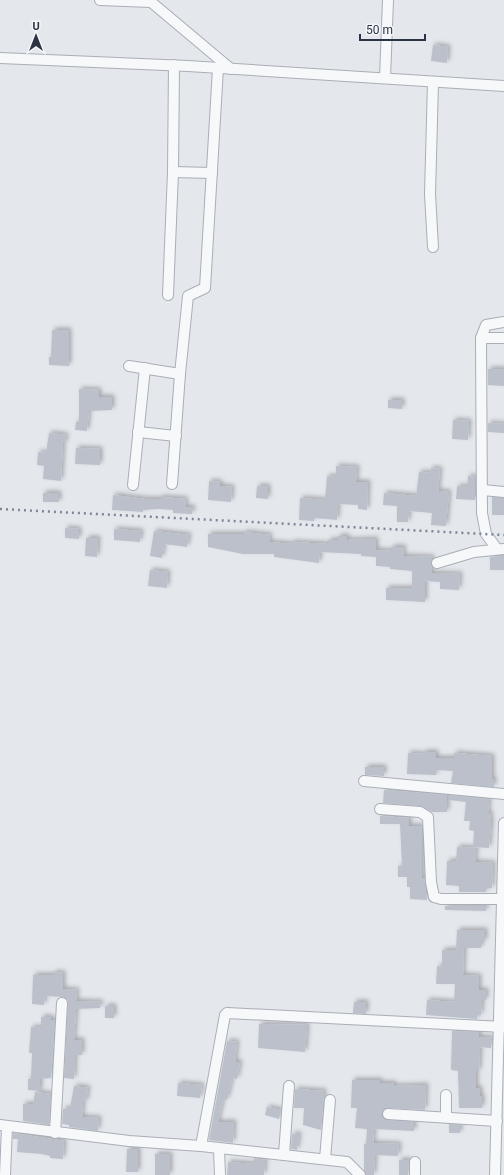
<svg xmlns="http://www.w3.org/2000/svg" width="504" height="1175" font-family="Roboto,sans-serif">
	<defs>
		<filter id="shadow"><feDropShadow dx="2.5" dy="-2.5" stdDeviation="2" flood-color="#0004"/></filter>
	</defs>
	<rect width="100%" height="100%" fill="#e4e7ec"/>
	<g fill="#bbc0ca" filter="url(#shadow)">
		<polygon points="433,45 448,47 447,63 431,61"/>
		<polygon points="52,330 69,330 69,366 49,365 49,357 51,357"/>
		<polygon points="488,369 504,369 504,386 488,385"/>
		<polygon points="79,389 99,390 99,397 112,397 112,410 89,411 87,431 75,430 76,422 79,422"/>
		<polygon points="388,400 402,400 402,409 388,408"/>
		<polygon points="453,420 469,421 468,440 452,439"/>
		<polygon points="488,423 504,424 504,433 488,432"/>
		<polygon points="49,433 66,435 65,443 63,443 61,481 43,479 44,466 37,465 38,452 46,453"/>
		<polygon points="76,448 100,449 100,465 75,464"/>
		<polygon points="336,466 357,467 356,482 368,482 367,510 358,509 358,505 338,504 337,520 315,518 314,521 299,520 300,498 325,500 327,476 336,477"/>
		<polygon points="431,468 440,469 438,491 449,492 446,526 431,525 432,513 409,511 408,522 397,522 397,506 383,505 384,493 416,496 419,472 430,473"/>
		<polygon points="468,476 475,477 475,500 456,499 457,486 467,487"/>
		<polygon points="209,481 220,482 220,486 232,487 231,502 208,500"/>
		<polygon points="257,486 268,486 268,499 256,498"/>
		<rect x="43" y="493" width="16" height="9"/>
		<polygon points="113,495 145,499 161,499 161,497 186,499 185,507 193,507 192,514 173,513 173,510 159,509 143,510 143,512 112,510"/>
		<polygon points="492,497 504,498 504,515 492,515"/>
		<polygon points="65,528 79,529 79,539 65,538"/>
		<polygon points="114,529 141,531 140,542 114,540"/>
		<polygon points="154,531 189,535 187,547 164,544 162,558 150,556"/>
		<polygon points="245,532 270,535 269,542 292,544 292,542 328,544 328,540 338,540 338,536 347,536 347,540 376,539 376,550 391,551 391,547 404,547 403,556 432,557 431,573 460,574 459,590 440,589 440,582 425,581 425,602 386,600 386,588 412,588 412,571 390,569 390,567 376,566 376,557 361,556 361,554 320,552 319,563 274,557 274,554 243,554 208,547 208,534 244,534"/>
		<polygon points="86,538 98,538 97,557 85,556"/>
		<polygon points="504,556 504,570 490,570 490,557"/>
		<polygon points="150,570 168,572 167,588 148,586"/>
		<polygon points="424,752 436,752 436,758 454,758 454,753 492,756 492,779 494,779 494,787 451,783 453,771 436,770 436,775 407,774 408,753 424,754"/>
		<polygon points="365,767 384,767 384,776 365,775"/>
		<polygon points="384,790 447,795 447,812 432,812 420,806 383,803"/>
		<polygon points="449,795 489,799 488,813 490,813 491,823 489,848 473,847 474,831 469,830 470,821 464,821 466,802 449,800"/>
		<polygon points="380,816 409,818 409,826 422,826 422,878 424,878 427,900 410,899 410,887 407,887 407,877 398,877 398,866 402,866 400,824 380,824"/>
		<polygon points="457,847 476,848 475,862 493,863 492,888 486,888 486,892 459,892 459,886 446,885 447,861 456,861"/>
		<polygon points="445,906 486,906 486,911 445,910"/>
		<polygon points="457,930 485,930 485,941 481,941 481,948 464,948 463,975 479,976 479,990 486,990 486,1000 482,1000 481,1015 477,1015 477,1019 426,1015 427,1000 454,1002 455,984 436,984 437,966 442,967 442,950 456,950"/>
		<polygon points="54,972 63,973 63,989 77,990 76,1001 101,1002 100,1008 76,1009 74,1040 82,1040 82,1055 75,1055 74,1079 64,1078 68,1000 63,997 45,996 44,1005 32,1004 33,975 54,975"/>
		<polygon points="354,1002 366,1002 366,1014 353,1013"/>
		<rect x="105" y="1006" width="9" height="12"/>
		<polygon points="41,1017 51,1017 51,1020 55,1020 51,1078 40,1079 40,1091 28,1090 28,1079 31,1079 32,1053 29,1053 31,1027 41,1028"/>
		<polygon points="259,1024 307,1025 305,1052 258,1048"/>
		<polygon points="452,1031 479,1032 479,1037 492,1038 491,1048 480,1047 479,1071 476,1071 476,1088 480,1088 480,1096 482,1096 482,1108 459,1108 458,1071 451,1070"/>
		<polygon points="227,1041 237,1042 235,1062 240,1062 237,1079 232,1078 227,1100 223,1099 218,1122 234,1122 233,1143 209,1140"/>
		<polygon points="352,1080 380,1080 380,1083 394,1083 394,1086 426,1085 425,1110 388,1108 382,1111 382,1117 385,1120 414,1122 414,1131 374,1129 373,1143 399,1144 398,1156 375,1155 374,1175 366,1175 364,1170 364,1144 366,1144 367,1129 355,1128 357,1108 351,1108"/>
		<polygon points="178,1083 202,1085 200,1098 177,1096"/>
		<polygon points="74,1086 88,1088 86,1102 83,1101 82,1117 99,1118 98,1131 69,1127 69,1125 62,1124 63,1109 70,1108"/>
		<polygon points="295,1089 324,1091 321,1130 303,1125 304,1108 294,1108"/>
		<polygon points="35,1092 51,1094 49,1125 23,1121 23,1104 33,1104"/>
		<polygon points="267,1107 281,1110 279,1119 265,1115"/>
		<polygon points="449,1124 460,1125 460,1133 449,1133"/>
		<polygon points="13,1133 64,1141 63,1159 50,1158 50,1156 42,1154 17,1152 18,1139 13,1139"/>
		<polygon points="292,1134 299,1134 297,1150 291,1149"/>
		<polygon points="127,1149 138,1149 138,1172 126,1172"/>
		<rect x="155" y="1154" width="15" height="21"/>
		<polygon points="254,1158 265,1160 264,1175 227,1175 228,1162 254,1164"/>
		<polygon points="399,1160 409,1160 408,1175 399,1175"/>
	</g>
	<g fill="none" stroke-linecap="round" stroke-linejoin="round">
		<g stroke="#a9aeb7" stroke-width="12">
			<g id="minor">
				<polyline points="100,0 151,2 231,69"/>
				<polyline points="0,58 188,66 504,86"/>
				<polyline points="385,78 388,0"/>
				<polyline points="433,82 430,194 433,247"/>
				<polyline points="173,172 212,173"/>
				<polyline points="168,295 173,172 174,65"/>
				<polyline points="481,338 504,338"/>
				<polyline points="129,366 180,374 188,296 205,288 218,68"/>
				<polyline points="138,432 176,436"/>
				<polyline points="172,484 180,374"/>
				<polyline points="133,485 145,368"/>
				<polyline points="483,490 504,492"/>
				<polyline points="497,549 486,534 482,513 481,338 486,325 504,322"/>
				<polyline points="437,563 474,552 504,549"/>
				<polyline points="364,781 504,794"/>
				<polyline points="380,809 420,812 428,817 431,882 434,897 441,899 503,899"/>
				<polyline points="446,1095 446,1117"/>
				<polyline points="388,1114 497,1121"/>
				<polyline points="0,1125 129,1141 201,1146 347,1162 360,1175"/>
				<polyline points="55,1133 62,1003"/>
				<polyline points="201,1146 225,1015 227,1013 504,1027"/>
				<polyline points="219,1149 220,1175"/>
				<polyline points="284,1154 289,1086"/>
				<polyline points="325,1159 330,1100"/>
				<polyline points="5,1175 7,1127"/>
				<polyline points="415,1175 415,1162"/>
				<polyline points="495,1175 504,823"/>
			</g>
		</g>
		<use href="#minor" stroke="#f7f8fa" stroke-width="10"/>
		<polyline stroke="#7d8696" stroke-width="2.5" stroke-dasharray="2 4" stroke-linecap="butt" points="0,509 504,535"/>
	</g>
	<g transform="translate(36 36)" stroke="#f4f6f9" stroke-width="3" paint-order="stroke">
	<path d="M0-3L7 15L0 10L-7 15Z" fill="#2b3445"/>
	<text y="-6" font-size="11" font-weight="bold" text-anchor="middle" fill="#2b3445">U</text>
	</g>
	<path d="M360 34v6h65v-6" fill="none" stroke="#2b3445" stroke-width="2"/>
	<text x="366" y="34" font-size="12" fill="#2b3445" stroke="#f4f6f9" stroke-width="3" paint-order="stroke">50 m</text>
</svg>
